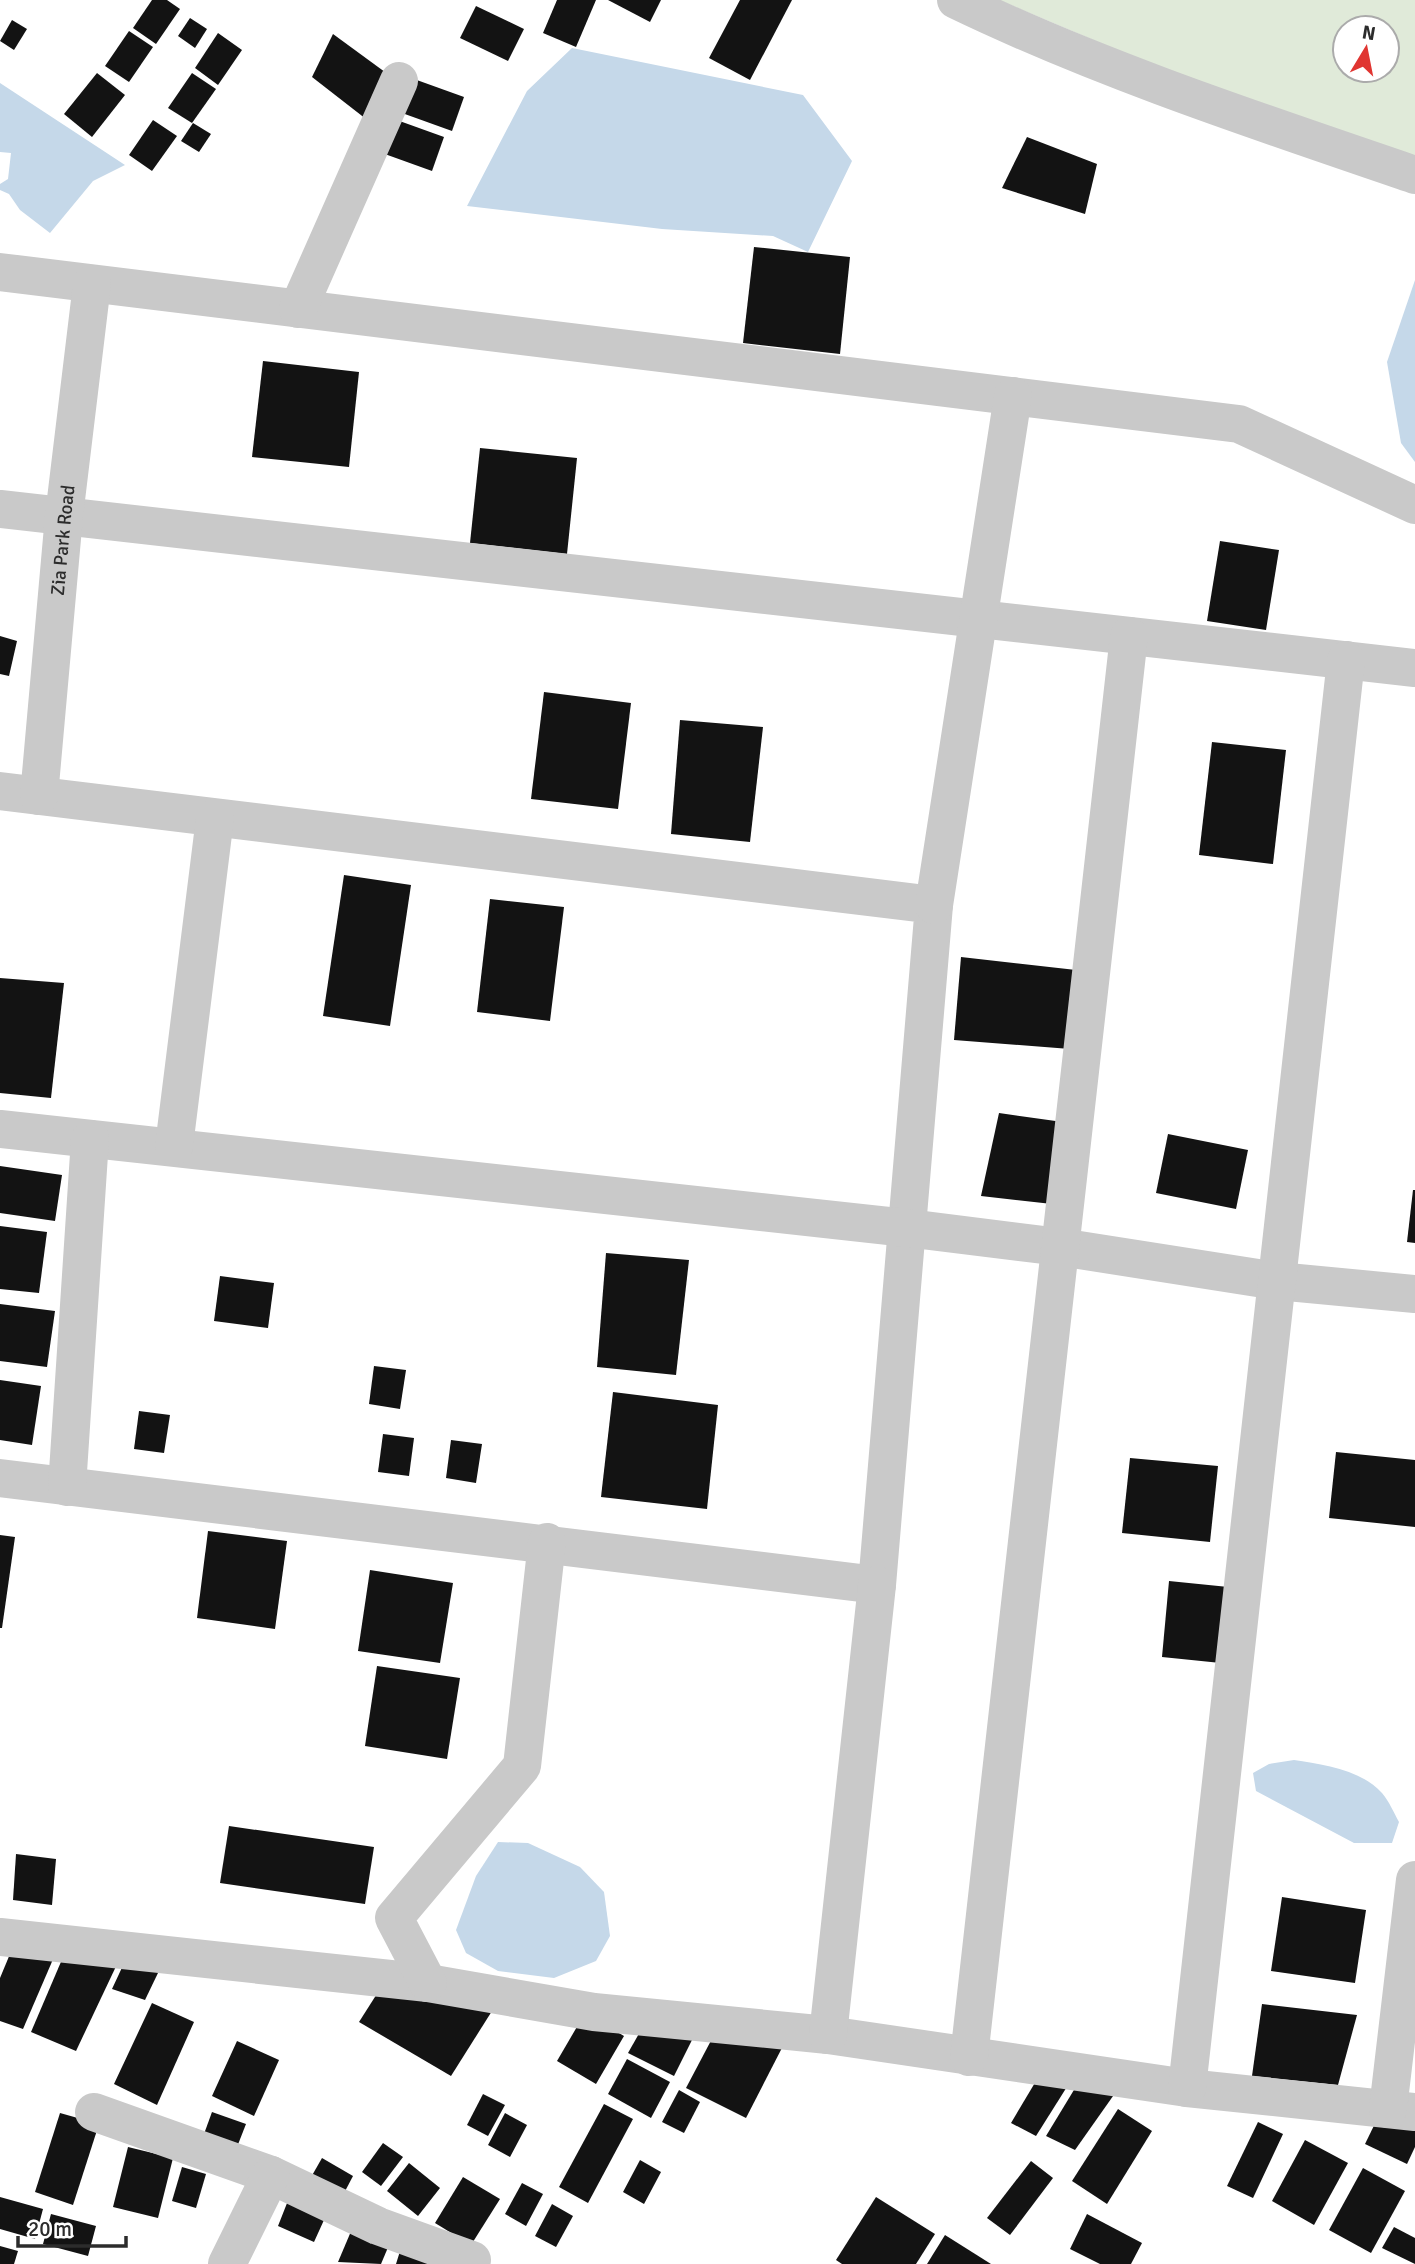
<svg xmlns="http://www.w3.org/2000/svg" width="1415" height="2264" font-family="Signika,sans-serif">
	<rect width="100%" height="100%" fill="#fff"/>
	<path fill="#e0ead9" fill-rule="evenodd" d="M999,0H1415V176ZM1345,28H1387V70H1345Z"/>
	<g fill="#c5d8e9">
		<polygon points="572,48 803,95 852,161 808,252 773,236 662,229 467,206 527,91"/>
		<polygon points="0,83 125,165 93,181 50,233 20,210 9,194 0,190 0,184 8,179 11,153 0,152"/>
		<polygon points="1415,280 1415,462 1401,443 1387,362"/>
		<path d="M1294,1760C1322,1764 1362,1770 1382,1793C1389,1801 1394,1813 1399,1822L1392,1843H1354L1256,1791L1253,1773L1269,1764Z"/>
		<polygon points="498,1842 528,1843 580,1867 604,1892 610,1936 596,1961 554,1978 498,1971 466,1953 456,1930 476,1876"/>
	</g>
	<g fill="#131313">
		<polygon points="152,0 167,0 180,9 156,44 133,28"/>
		<polygon points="557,0 596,0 576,47 543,33"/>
		<polygon points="608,0 661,0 650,22"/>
		<polygon points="740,0 792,0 750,80 709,58"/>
		<polygon points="476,6 524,29 508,61 460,38"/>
		<polygon points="190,18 207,29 195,48 178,36"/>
		<polygon points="12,20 27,29 14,50 0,41"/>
		<polygon points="129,31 153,47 129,82 105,66"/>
		<polygon points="218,33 242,50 218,85 195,68"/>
		<polygon points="333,34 389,75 366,119 312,77"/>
		<polygon points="97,73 125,95 92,137 64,114"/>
		<polygon points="192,73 216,89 192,123 168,108"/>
		<polygon points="414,79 464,97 452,131 402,113"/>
		<polygon points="394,119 444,137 432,171 382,153"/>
		<polygon points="153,120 177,136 152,171 129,155"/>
		<polygon points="193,123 211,134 199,152 181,141"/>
		<polygon points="1027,137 1097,164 1085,214 1002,188"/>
		<polygon points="754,247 850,257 840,354 743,343"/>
		<polygon points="263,361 359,372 349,467 252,457"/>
		<polygon points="480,448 577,458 567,554 470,543"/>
		<polygon points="1220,541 1279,550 1266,630 1207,621"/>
		<polygon points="0,636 17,641 9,676 0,674"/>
		<polygon points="544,692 631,703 618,809 531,799"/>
		<polygon points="680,720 763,727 750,842 671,834"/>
		<polygon points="1212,742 1286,750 1273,864 1199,855"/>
		<polygon points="344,875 411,885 390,1026 323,1016"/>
		<polygon points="490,899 564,907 550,1021 477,1012"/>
		<polygon points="961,957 1076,970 1070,1049 954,1040"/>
		<polygon points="0,978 64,983 51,1098 0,1093"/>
		<polygon points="999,1113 1070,1123 1061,1205 981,1196"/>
		<polygon points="1168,1134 1248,1150 1236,1209 1156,1193"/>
		<polygon points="0,1166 62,1175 55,1221 0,1213"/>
		<polygon points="1413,1190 1415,1190 1415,1243 1407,1242"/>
		<polygon points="0,1226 47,1232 39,1293 0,1289"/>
		<polygon points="606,1253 689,1260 676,1375 597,1367"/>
		<polygon points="220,1276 274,1283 268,1328 214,1321"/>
		<polygon points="0,1304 55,1311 47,1367 0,1361"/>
		<polygon points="374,1366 406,1370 400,1409 369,1404"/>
		<polygon points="0,1380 41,1386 32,1445 0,1440"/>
		<polygon points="613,1392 718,1405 707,1509 601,1497"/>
		<polygon points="139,1411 170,1415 164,1453 134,1449"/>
		<polygon points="383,1434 414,1438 409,1476 378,1472"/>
		<polygon points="451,1440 482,1444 476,1483 446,1478"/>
		<polygon points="1336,1452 1415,1460 1415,1527 1329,1518"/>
		<polygon points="1130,1458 1218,1466 1210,1542 1122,1533"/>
		<polygon points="208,1531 287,1541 275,1629 197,1618"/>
		<polygon points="0,1535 15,1537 2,1628 0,1628"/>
		<polygon points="370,1570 453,1583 440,1663 358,1651"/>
		<polygon points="1169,1581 1258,1590 1250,1666 1162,1657"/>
		<polygon points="377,1666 460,1678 447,1759 365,1746"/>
		<polygon points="229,1826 374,1847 365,1904 220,1883"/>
		<polygon points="16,1854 56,1859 52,1905 13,1900"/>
		<polygon points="1282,1897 1366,1910 1355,1983 1271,1971"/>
		<polygon points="72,1936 128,1941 76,2051 31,2032"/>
		<polygon points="15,1942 57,1950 23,2029 0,2021 0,1978"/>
		<polygon points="133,1944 170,1948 145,2000 112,1989"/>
		<polygon points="380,1989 492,2011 451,2076 359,2022"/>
		<polygon points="152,2003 194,2022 157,2105 114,2084"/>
		<polygon points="1262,2004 1357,2015 1338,2085 1252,2076"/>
		<polygon points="585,2013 624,2036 596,2084 557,2061"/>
		<polygon points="645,2023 695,2034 674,2076 628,2053"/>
		<polygon points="715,2033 784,2044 746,2118 686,2088"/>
		<polygon points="237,2041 279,2060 254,2116 212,2096"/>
		<polygon points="627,2059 670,2082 651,2118 608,2094"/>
		<polygon points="1039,2076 1070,2082 1036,2136 1011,2123"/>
		<polygon points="1080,2080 1118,2089 1075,2150 1046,2136"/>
		<polygon points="679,2090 700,2102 684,2133 662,2122"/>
		<polygon points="483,2094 505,2105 488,2136 467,2125"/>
		<polygon points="604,2104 633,2119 588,2203 559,2187"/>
		<polygon points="1384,2105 1415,2121 1415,2147 1407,2164 1365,2144"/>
		<polygon points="1118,2109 1152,2131 1107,2204 1072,2181"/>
		<polygon points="212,2112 246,2124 237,2147 204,2134"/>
		<polygon points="60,2113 99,2124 73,2205 35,2192"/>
		<polygon points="505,2113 527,2125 510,2157 488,2145"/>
		<polygon points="1258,2122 1283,2134 1253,2198 1227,2186"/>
		<polygon points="1305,2140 1348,2163 1314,2225 1272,2201"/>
		<polygon points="383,2143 403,2157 381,2186 362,2172"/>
		<polygon points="128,2147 173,2158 158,2218 113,2207"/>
		<polygon points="322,2158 353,2176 342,2197 310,2179"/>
		<polygon points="640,2160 661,2172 644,2204 623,2192"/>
		<polygon points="1031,2161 1053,2178 1010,2235 987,2218"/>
		<polygon points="409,2163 440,2188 418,2216 387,2191"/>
		<polygon points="182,2167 206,2174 196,2208 172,2201"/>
		<polygon points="1363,2168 1405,2191 1371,2253 1329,2230"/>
		<polygon points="463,2177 500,2199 471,2245 435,2223"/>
		<polygon points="522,2183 543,2194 526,2226 505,2214"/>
		<polygon points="291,2193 329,2209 314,2242 278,2226"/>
		<polygon points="0,2197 43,2209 35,2239 0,2229"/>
		<polygon points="876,2197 935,2234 916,2264 842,2264 836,2260"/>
		<polygon points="552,2204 573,2216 556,2247 535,2236"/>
		<polygon points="51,2214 96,2226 88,2256 43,2244"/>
		<polygon points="1087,2214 1142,2243 1131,2264 1100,2264 1070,2249"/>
		<polygon points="1394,2227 1415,2238 1415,2264 1382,2248"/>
		<polygon points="352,2229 389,2245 381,2264 338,2262"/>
		<polygon points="945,2235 991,2264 927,2264"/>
		<polygon points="0,2246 18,2251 14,2264 0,2264"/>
		<polygon points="401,2248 441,2264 396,2264"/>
	</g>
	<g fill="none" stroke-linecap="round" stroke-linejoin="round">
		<g stroke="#c9c9c9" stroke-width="38">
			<path d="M956,0C1101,70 1263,123 1415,175"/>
			<polyline points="0,272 1239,424 1415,505"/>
			<polyline points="298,309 399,81"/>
			<polyline points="0,509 1415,668"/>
			<polyline points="0,791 934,905 877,1585 0,1478"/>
			<path id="s1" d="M39,796L64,516L92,284"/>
			<polyline points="934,905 1013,396"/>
			<polyline points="0,1129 907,1228 1060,1247 1277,1281 1415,1294"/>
			<polyline points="174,1146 215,818"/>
			<polyline points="67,1487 90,1139"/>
			<polyline points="0,1937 428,1983 594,2012 828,2035 1187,2088 1415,2112"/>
			<polyline points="428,1983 394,1918 522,1766 547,1542"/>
			<polyline points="828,2035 877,1585"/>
			<polyline points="969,2057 1129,636"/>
			<polyline points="1187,2088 1346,660"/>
			<polyline points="1388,2109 1415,1880"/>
			<polyline points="94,2112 271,2175 378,2226 472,2260"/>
			<polyline points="227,2264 271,2175"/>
		</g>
	</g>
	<g text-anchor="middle" stroke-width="7" stroke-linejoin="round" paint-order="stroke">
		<g font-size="19" fill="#2c2c2c" stroke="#fff">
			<text dy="7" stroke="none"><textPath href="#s1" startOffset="257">Zia Park Road</textPath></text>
		</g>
	</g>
	<g transform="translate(1366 49) rotate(10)"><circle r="33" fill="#ffffff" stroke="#ababab" stroke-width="2"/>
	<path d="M0-5L12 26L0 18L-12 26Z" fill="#e03531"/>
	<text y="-10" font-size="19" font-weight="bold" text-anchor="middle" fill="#2c2c2c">N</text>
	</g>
	<path d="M18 2236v10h108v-10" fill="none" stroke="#2c2c2c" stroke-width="3.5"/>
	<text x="28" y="2236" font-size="21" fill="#2c2c2c" stroke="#ffffff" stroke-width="5" paint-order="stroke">20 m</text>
</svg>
